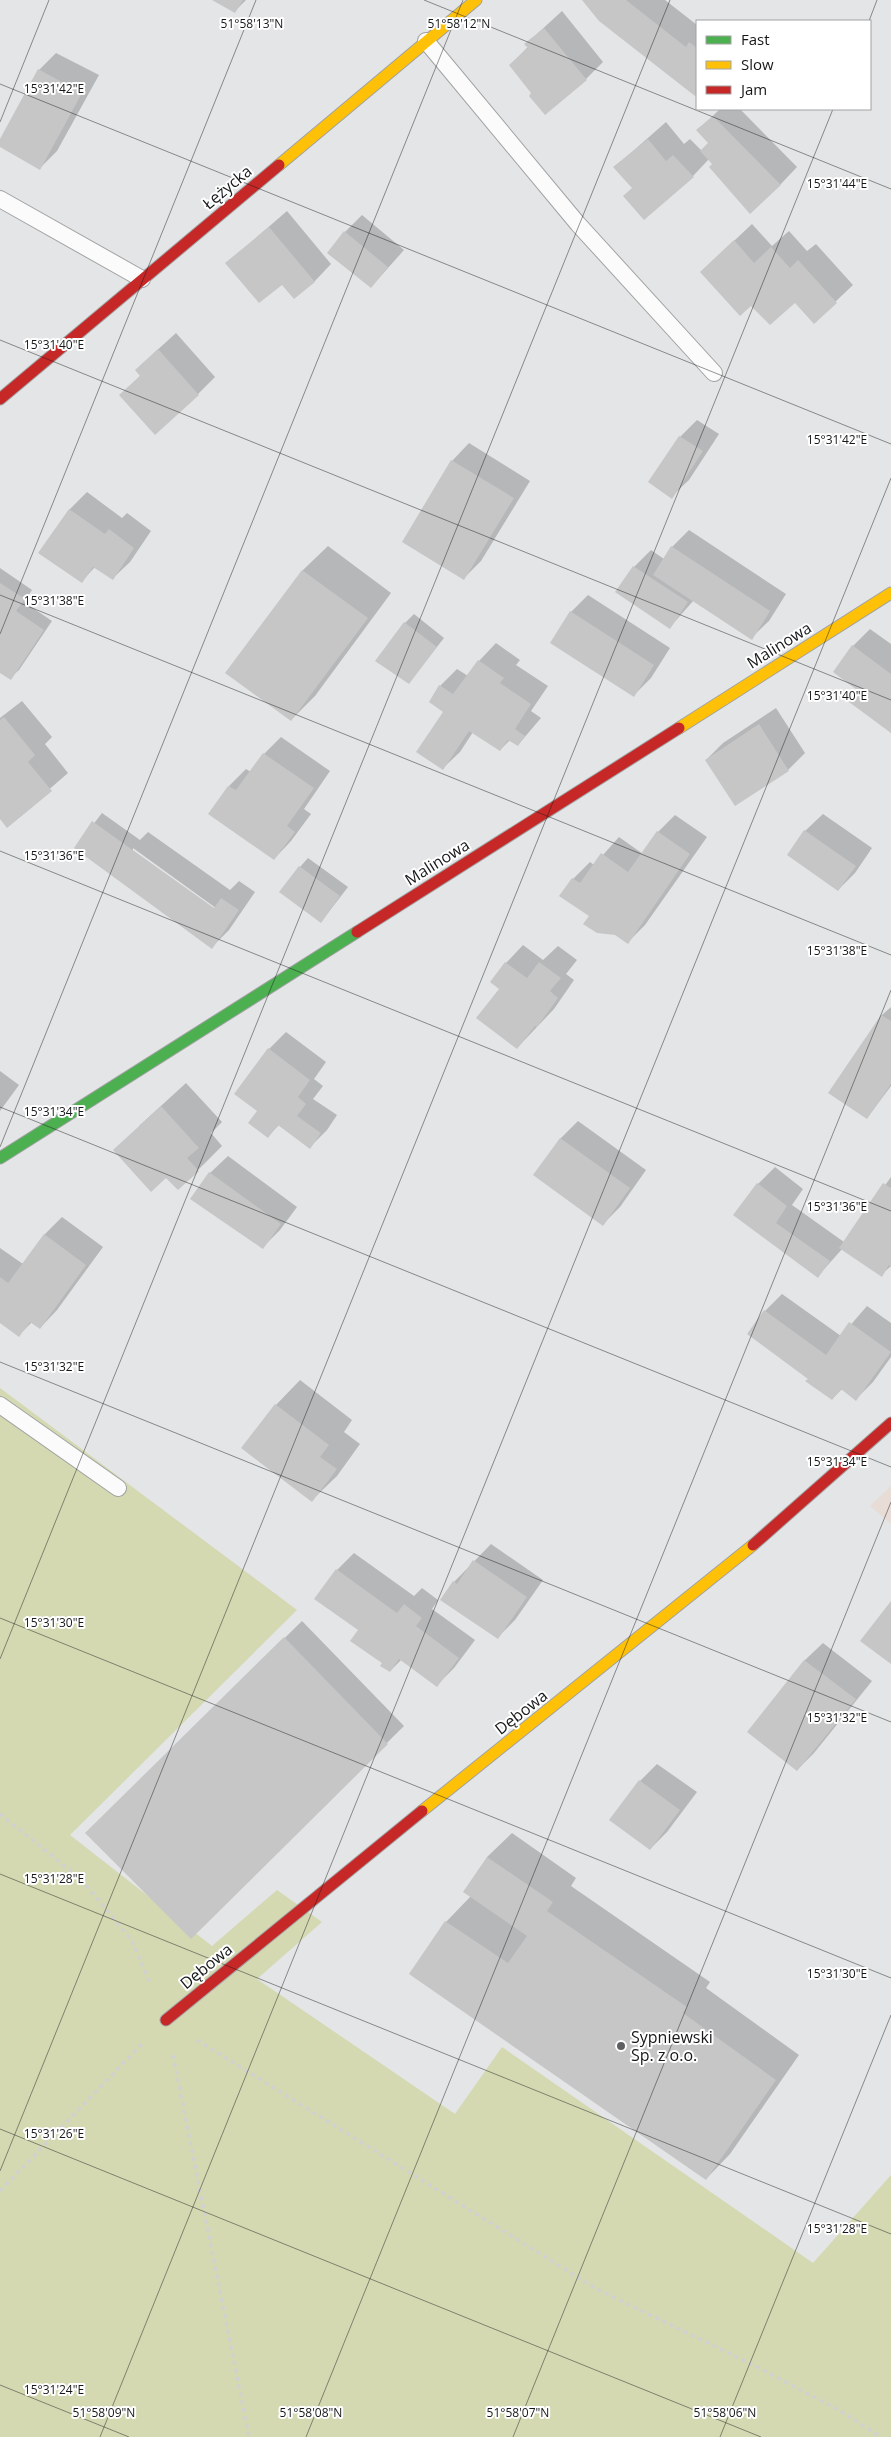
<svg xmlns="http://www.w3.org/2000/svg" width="891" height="2437" font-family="'Open Sans',sans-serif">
	<rect width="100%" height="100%" fill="#e3e5e6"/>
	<polygon fill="#e8ddd6" points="891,1486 891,1524 870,1506"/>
	<polygon fill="#d4d9b2" points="0,1388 297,1610 70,1835 212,1946 277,1890 322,1922 257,1979 455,2114 502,2047 813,2263 891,2175 891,2437 0,2437"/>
	<g fill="#0003" fill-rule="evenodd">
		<polygon points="214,0 246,0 235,11"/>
		<polygon points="583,0 665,0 697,25 697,92 695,94"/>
		<polygon points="562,11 603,62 586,79 533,93 510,65 528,47 526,44"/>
		<polygon points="56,53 99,75 57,151 40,168 0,146 0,141 39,70"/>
		<polygon points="720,109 740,109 797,167 780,185 713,164 709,159 693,176 633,187 615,167 666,122 684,144 690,139 702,151 709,143 698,130"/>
		<polygon points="287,211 331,264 314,282 282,283 227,263"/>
		<polygon points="362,215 404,250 371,287 345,232"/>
		<polygon points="752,224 772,246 789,231 807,251 816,244 853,285 814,322 795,301 751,304 719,255"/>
		<polygon points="176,333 215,377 198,394 121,395 141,375 154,353"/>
		<polygon points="697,420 719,434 689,480 671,497 680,437"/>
		<polygon points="469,443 530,481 481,561 464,578 452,461"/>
		<polygon points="87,492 122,518 127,513 151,531 130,562 112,579 95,567 82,581 69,510"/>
		<polygon points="689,530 786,594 769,621 751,638 694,600 670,627 634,567 651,550 664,559 672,547"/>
		<polygon points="328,546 391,593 315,696 291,720 227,673 303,570"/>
		<polygon points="0,568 32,590 24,602 52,621 19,670 10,678 0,671"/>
		<polygon points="588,595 670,648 651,678 634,695 571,612"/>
		<polygon points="414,614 444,638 409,682 405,623"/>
		<polygon points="870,629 891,644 891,731 859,690 853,646"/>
		<polygon points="496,643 520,660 516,665 548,686 531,711 541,718 518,745 510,740 500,750 473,732 460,752 442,769 445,712 440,686 457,669 468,676 479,661"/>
		<polygon points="22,701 52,737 45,744 68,773 7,826 0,817 0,718"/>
		<polygon points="776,708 805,753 788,770 706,760 723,743"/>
		<polygon points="281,737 330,771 304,809 311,814 291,841 274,859 229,786 246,769 251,772 264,754"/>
		<path d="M102,813L140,840L148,832L230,890L239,881L255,892L229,930L212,947L75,848ZM133,848L220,911L218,913L133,851Z"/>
		<polygon points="823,814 872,848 855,873 838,890 788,855 805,831"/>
		<polygon points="675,815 707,837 645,925 628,942 590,916 573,879 590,862 594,865 619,837 643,854 658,832"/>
		<polygon points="308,858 348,887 321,922 300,867"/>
		<polygon points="523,945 543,960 558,946 577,960 566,974 574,980 554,1009 517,1048 501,988 492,982 506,963"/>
		<polygon points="891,1007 891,1086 867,1118 830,1093 882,1015"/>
		<polygon points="286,1032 326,1062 314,1079 323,1086 313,1099 337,1115 327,1130 310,1147 279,1125 268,1136 259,1110 269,1049"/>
		<polygon points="0,1071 19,1085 0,1111"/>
		<polygon points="186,1083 222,1122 211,1133 222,1146 198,1170 139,1126"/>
		<polygon points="578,1121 646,1170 620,1207 603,1224 535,1175 561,1138"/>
		<polygon points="228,1156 297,1207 280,1230 262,1248 192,1198 210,1173"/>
		<polygon points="775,1167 803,1189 792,1205 844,1242 891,1177 891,1266 881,1275 843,1248 818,1276 735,1215 758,1184"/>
		<polygon points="62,1217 103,1247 57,1310 40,1328 32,1322 19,1335 0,1321 0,1248 23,1264 45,1234"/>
		<polygon points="782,1294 841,1336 867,1306 891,1323 891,1357 873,1382 856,1399 842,1389 832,1399 810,1379 765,1311"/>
		<polygon points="300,1380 352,1420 344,1432 360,1444 337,1476 312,1500 276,1405"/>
		<polygon points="491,1544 543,1580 515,1620 497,1638 454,1582"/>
		<polygon points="354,1553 414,1596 422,1588 438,1600 432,1609 475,1640 454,1668 437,1685 402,1659 390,1671 359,1629 316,1598 337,1570"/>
		<polygon points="302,1621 404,1726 191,1937 87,1833"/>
		<polygon points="823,1643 872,1681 814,1753 797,1770 749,1732 805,1660"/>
		<polygon points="657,1764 697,1792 667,1832 650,1849 640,1781"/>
		<polygon points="512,1833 576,1878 571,1886 710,1982 706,1988 799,2055 730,2154 706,2179 410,1973 446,1922 471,1896 487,1857"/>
	</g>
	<g fill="#c6c6c7">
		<polygon points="212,0 243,0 235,13"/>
		<polygon points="582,0 626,0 686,47 689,42 697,48 697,93 695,96 599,21"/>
		<polygon points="544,28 587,80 545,115 529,96 531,93 509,65 528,48 524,44"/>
		<polygon points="38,69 82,93 40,170 0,147 0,139"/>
		<polygon points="713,116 781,185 750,214 709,167 712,164 700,151 708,143 696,130"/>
		<polygon points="648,139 666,161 673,155 694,177 644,220 623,196 632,188 613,167"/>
		<polygon points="269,227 315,282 294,299 282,285 259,303 225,263"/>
		<polygon points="344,231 388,267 371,288 327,253"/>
		<polygon points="734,240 754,263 771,247 790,268 798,260 837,303 814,324 795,303 770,325 751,306 740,316 700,272"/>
		<polygon points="158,349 199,395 155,435 119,395 140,376 135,370"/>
		<polygon points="679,436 703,451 672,499 648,482"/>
		<polygon points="451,460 514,498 464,580 402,542"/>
		<polygon points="69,509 105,534 109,529 134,548 113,580 93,567 82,583 38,553"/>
		<polygon points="671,546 770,611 752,640 653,575"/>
		<polygon points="633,566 688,602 670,629 615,592"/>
		<polygon points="302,570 368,618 291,721 225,673"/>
		<polygon points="0,583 25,599 16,611 44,630 11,680 0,673"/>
		<polygon points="570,611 654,665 634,697 550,643"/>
		<polygon points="404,622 437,647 409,684 375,661"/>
		<polygon points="852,645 891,674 891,733 849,702 857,690 833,672"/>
		<polygon points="478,660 504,678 500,683 531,704 515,729 525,736 518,746 508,740 500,751 469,731 443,770 416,752 443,712 429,702 439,685 453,694"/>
		<polygon points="4,717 35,755 28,762 52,791 7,828 0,819 0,720"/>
		<polygon points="759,724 789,771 735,806 705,760"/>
		<polygon points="263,753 314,788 287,826 295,832 274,860 208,814 228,786 236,790"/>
		<polygon points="92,821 214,908 221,898 239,910 212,949 74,848"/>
		<polygon points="804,830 856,866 838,891 787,855"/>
		<polygon points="657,831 690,854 628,944 615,935 597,933 583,924 589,916 559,896 572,878 580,883 601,853 628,872"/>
		<polygon points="299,866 340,896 321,923 279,892"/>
		<polygon points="505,962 527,978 539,962 561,978 550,991 558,998 537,1027 535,1026 517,1049 476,1018 499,989 490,982"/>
		<polygon points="881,1015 891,1021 891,1084 867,1119 828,1093"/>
		<polygon points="268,1048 310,1080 298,1097 306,1104 297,1116 321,1133 310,1149 278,1125 268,1138 248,1123 257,1111 234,1094"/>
		<polygon points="161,1106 199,1148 187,1158 199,1171 178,1190 166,1178 151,1192 113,1150"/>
		<polygon points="560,1138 630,1188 603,1226 533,1175"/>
		<polygon points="209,1172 281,1224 263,1249 190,1199"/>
		<polygon points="757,1183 787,1206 776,1223 830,1261 818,1278 733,1215"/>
		<polygon points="883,1183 891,1188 891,1267 889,1265 882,1277 839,1248"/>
		<polygon points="44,1234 86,1265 40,1329 30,1322 19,1337 0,1323 0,1277 8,1283"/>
		<polygon points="764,1310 826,1355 849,1322 891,1352 856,1401 841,1389 832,1400 805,1381 808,1379 747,1334"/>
		<polygon points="275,1404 329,1445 320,1457 337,1469 312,1502 241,1448"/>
		<polygon points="473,1560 527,1597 498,1639 440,1600 453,1581 457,1584"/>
		<polygon points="336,1569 397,1613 404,1604 422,1618 416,1626 459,1658 437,1687 399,1659 390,1672 380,1666 382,1663 350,1641 358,1630 314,1599"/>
		<polygon points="891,1601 891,1664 860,1641"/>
		<polygon points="284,1637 388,1744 191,1939 85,1833"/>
		<polygon points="804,1660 856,1699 797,1771 747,1732"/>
		<polygon points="639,1780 680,1810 650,1850 609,1820"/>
		<polygon points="487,1857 553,1902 547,1911 687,2007 683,2013 776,2080 706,2180 409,1974 445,1921 508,1963 527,1936 463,1892"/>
	</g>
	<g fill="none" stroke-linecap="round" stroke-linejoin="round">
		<g stroke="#a1a2a3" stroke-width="18">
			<g id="lane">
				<polyline points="426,41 578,224 714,373"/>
				<polyline points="0,199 142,279"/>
				<polyline points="0,1405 118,1488"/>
			</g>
		</g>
		<g stroke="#a1a2a3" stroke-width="13">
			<polyline id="fast" points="0,1158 357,932"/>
		</g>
		<g stroke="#a1a2a3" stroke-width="13">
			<g id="slow">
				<polyline points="279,165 476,0"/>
				<polyline points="679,728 891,593"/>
				<polyline points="422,1811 753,1545"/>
			</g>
		</g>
		<g stroke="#a1a2a3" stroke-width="13">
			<g id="jam">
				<polyline points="0,399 279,165"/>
				<polyline points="357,932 679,728"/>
				<polyline points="753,1545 891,1423"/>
				<polyline points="166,2020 422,1811"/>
			</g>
		</g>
		<g stroke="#d0d1d2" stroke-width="3" stroke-dasharray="4 4" stroke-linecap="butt">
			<polyline points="0,1814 81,1879 132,1941 151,1985"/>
			<polyline points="197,2040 595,2288 757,2367 839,2410 881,2437"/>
			<polyline points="173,2055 249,2437"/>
			<polyline points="0,2191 142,2044"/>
		</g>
		<use href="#lane" stroke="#fbfbfb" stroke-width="16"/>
		<use href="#fast" stroke="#4caf50" stroke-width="11"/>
		<use href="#slow" stroke="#ffc107" stroke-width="11"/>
		<use href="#jam" stroke="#c62828" stroke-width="11"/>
	</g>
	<path fill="none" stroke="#161718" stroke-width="1" stroke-opacity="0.45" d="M424,0L891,189M869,21L877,0M0,84L891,444M0,122L49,0M0,340L891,700M0,595L891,955M0,634L256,0M0,851L891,1211M0,1107L891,1467M0,1147L463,0M0,1362L891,1722M0,1618L891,1978M0,1659L670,0M0,1874L891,2234M0,2129L761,2437M0,2171L833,109M0,2385L129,2437M100,2437L891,478M306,2437L891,990M513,2437L891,1502M720,2437L891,2015"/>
	<circle fill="#5e5f60" stroke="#fff" stroke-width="2" cx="621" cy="2046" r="5"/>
	<g text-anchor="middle" stroke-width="4" stroke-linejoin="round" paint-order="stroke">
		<g font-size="16" fill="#161718" stroke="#fff">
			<text transform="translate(227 187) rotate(-40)" y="6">Łężycka</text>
			<text transform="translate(779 645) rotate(-32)" y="6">Malinowa</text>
			<text transform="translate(437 862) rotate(-32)" y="6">Malinowa</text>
			<text transform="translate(521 1712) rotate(-38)" y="6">Dębowa</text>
			<text transform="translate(206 1966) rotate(-39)" y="6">Dębowa</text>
		</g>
		<g font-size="16" fill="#161718" stroke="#fff" text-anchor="start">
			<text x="631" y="2043">Sypniewski<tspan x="631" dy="18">Sp. z o.o.</tspan></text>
		</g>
	</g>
	<g font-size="12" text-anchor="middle" fill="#161718" stroke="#fff" stroke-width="4" stroke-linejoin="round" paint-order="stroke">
		<text x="252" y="28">51°58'13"N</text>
		<text x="459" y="28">51°58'12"N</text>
		<text x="54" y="93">15°31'42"E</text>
		<text x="837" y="188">15°31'44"E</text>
		<text x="54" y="349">15°31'40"E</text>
		<text x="837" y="444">15°31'42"E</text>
		<text x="54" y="605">15°31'38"E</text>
		<text x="837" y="700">15°31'40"E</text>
		<text x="54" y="860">15°31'36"E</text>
		<text x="837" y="955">15°31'38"E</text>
		<text x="54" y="1116">15°31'34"E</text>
		<text x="837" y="1211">15°31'36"E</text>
		<text x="54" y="1371">15°31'32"E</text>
		<text x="837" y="1466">15°31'34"E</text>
		<text x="54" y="1627">15°31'30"E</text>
		<text x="837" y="1722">15°31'32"E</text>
		<text x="54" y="1883">15°31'28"E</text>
		<text x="837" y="1978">15°31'30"E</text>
		<text x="54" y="2138">15°31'26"E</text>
		<text x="837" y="2233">15°31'28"E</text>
		<text x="54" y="2394">15°31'24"E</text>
		<text x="104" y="2417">51°58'09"N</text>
		<text x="311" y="2417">51°58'08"N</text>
		<text x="518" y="2417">51°58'07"N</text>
		<text x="725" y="2417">51°58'06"N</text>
	</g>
	<rect x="696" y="20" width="175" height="90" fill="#ffffff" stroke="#a2a2a3"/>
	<rect x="706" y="36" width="25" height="8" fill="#4caf50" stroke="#a2a2a3"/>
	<text x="741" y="45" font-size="15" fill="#161718">Fast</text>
	<rect x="706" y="61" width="25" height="8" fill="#ffc107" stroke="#a2a2a3"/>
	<text x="741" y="70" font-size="15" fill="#161718">Slow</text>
	<rect x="706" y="86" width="25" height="8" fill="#c62828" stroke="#a2a2a3"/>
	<text x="741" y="95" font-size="15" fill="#161718">Jam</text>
</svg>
